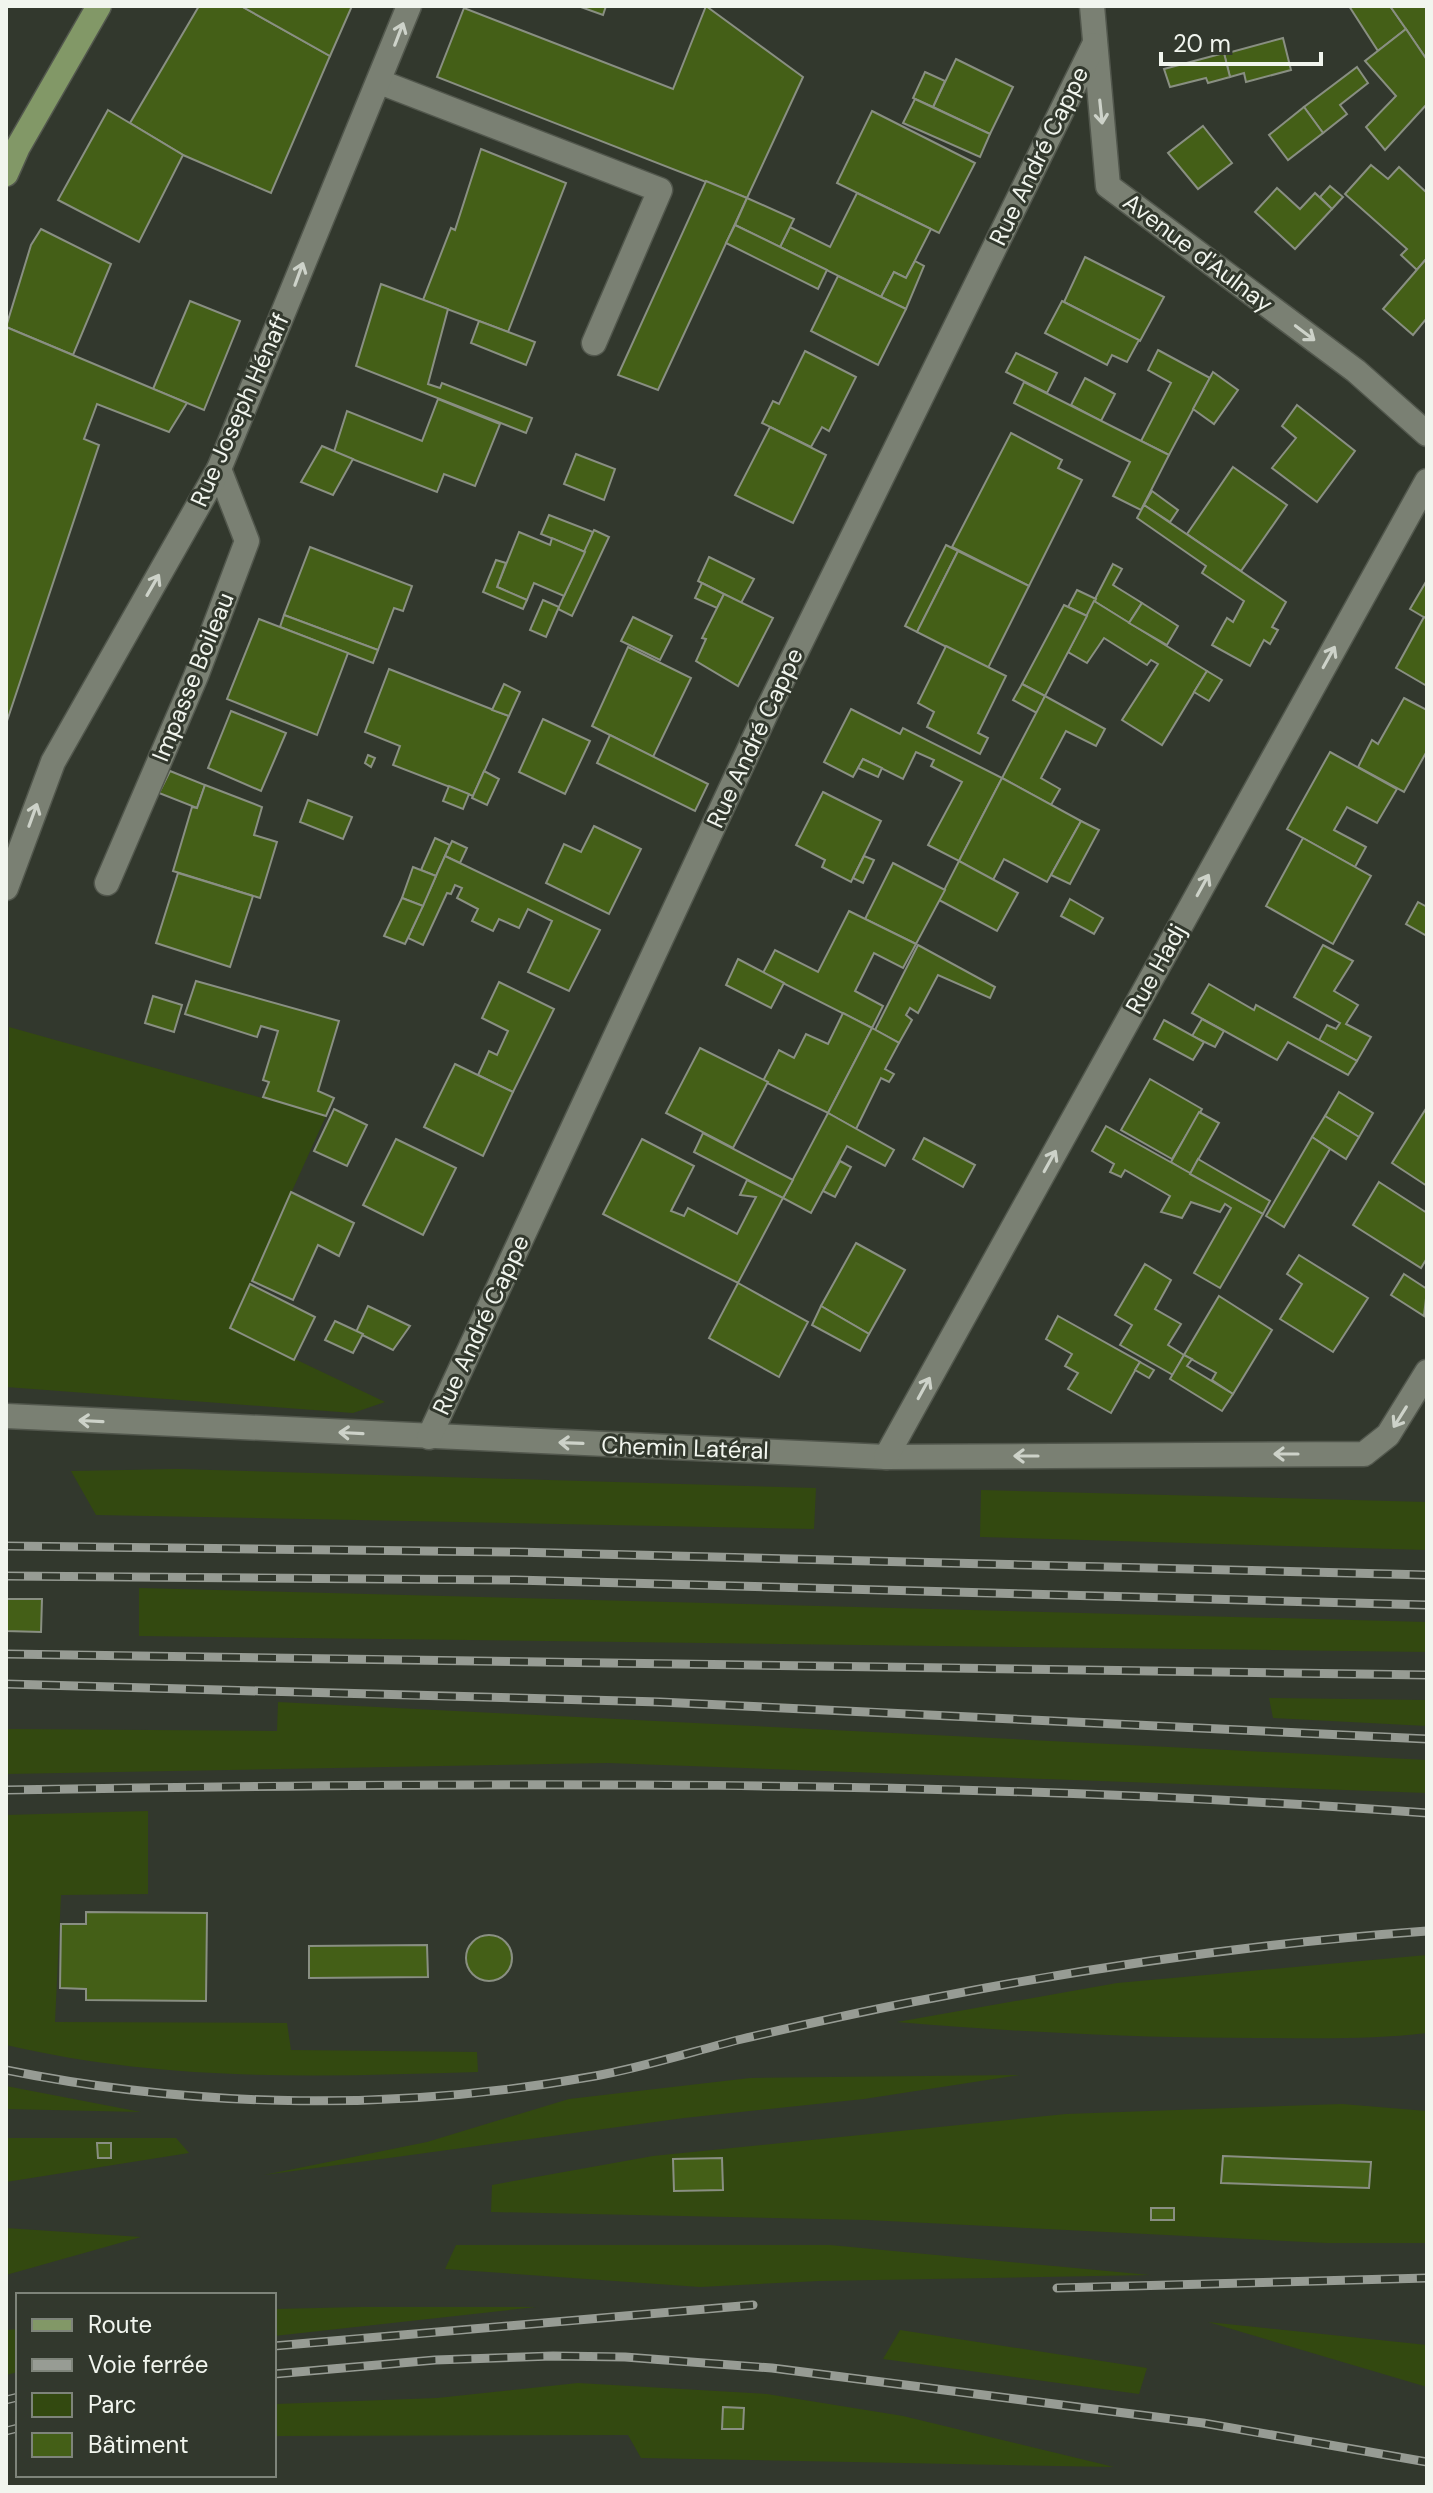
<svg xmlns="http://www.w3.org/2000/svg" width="1433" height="2493" font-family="'DM Sans',sans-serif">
	<rect width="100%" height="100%" fill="#32382d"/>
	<g fill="#334910">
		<polygon points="9,1027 326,1116 230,1328 385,1402 353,1413 6,1387"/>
		<polygon points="178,1469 816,1488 814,1529 96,1515 71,1471"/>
		<polygon points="981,1490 1427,1502 1427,1550 980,1537"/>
		<polygon points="139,1588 1427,1622 1427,1652 139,1636"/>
		<polygon points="1269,1698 1427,1700 1427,1726 1273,1718"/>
		<polygon points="278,1702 1427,1760 1427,1793 608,1763 6,1774 6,1729 277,1731"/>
		<path d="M148,1811V1894L61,1895L55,2022L287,2023L291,2050L477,2052L478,2072C316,2077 165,2082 6,2045V1815Z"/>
		<path d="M1427,1955V2033C1370,2040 1314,2038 1256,2038C1136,2038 1016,2032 897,2022L1117,1983Z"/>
		<polygon points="1020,2075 864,2099 684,2118 264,2175 427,2142 569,2099 750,2078"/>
		<polygon points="6,2086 141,2112 6,2109"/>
		<polygon points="1342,2104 1427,2111 1427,2243 1327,2243 867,2220 491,2212 492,2185 653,2156 1066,2114"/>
		<polygon points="6,2138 176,2138 189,2153 6,2182"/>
		<polygon points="6,2228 141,2237 6,2275"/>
		<polygon points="456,2245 830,2245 1150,2275 819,2281 700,2287 445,2269"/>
		<polygon points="361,2307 536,2307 274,2336 274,2309"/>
		<polygon points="1208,2322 1427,2345 1427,2387"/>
		<polygon points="18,2329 18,2372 6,2375 6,2330"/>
		<polygon points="900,2330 1147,2368 1139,2394 883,2359"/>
		<polygon points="578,2383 767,2394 903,2416 1114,2467 641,2458 628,2435 274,2436 276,2404 437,2398"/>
	</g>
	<g fill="#445f17" stroke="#898f82" stroke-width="2">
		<polygon points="199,6 241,6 330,56 271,193 183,155 130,123"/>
		<polygon points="241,6 352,6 330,56"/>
		<polygon points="578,6 606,6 603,15"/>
		<polygon points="706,6 803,77 747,198 437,77 464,8 673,89"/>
		<polygon points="1349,6 1390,6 1406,29 1378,51"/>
		<polygon points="1390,6 1427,6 1427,60 1406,29"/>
		<polygon points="1406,29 1427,60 1427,104 1385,150 1366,127 1396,96 1365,61"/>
		<polygon points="1283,38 1291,70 1246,82 1244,73 1230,77 1224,54"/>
		<polygon points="1224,53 1230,77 1208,83 1206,78 1170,87 1164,69"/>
		<polygon points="956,59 1013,87 990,134 933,107"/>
		<polygon points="1357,67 1368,83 1340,105 1347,114 1323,133 1304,107"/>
		<polygon points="925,72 945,81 933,107 913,98"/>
		<polygon points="915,99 990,134 980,157 903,123"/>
		<polygon points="1304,107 1323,133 1288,160 1269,135"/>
		<polygon points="108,110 183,155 139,242 58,200"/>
		<polygon points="872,111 975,163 939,233 837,183"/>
		<polygon points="1203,126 1232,163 1198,189 1168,153"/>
		<polygon points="481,149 566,183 508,332 423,300 451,228 455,230"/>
		<polygon points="1371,165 1388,179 1399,167 1427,193 1427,258 1417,270 1401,255 1407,249 1345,194"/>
		<polygon points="706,181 747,198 658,390 618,375"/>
		<polygon points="1330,186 1343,197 1332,209 1320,197"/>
		<polygon points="1277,188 1300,209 1315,193 1332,209 1295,249 1255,212"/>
		<polygon points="857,193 931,229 906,278 894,272 881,297 780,247 790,227 830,247"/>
		<polygon points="747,198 794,219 780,247 735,225"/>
		<polygon points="735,225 827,270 818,289 726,243"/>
		<polygon points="41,229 111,264 73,355 6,327 31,245"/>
		<polygon points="1085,257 1164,297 1140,341 1064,302"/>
		<polygon points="1427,258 1427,318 1413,335 1383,309"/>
		<polygon points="915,261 924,266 906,309 881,297 894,272 906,278"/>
		<polygon points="838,276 906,309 878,365 811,331"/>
		<polygon points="381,284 448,309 428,384 440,388 442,383 532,418 526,433 356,366"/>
		<polygon points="190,301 240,321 204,410 153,389"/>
		<polygon points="1062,301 1139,340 1127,362 1112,355 1107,365 1045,333"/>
		<polygon points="479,321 535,342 526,365 471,343"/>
		<polygon points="6,327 187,403 169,432 97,404 84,439 99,445 6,724"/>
		<polygon points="1158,350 1210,378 1169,455 1141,441 1171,383 1148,370"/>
		<polygon points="805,351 856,377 829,431 822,427 811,447 762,423 773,401 779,404"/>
		<polygon points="1016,353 1057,373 1047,393 1006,372"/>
		<polygon points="1213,372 1238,390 1214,424 1193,409"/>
		<polygon points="1085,378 1115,394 1101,421 1071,405"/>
		<polygon points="1024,382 1169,455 1141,510 1113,496 1130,462 1014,403"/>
		<polygon points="438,399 500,424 475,486 444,474 437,492 334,452 347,411 422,441"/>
		<polygon points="1297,405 1355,451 1317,502 1272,468 1296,438 1282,426"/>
		<polygon points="770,427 826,455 793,523 735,495"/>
		<polygon points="1011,433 1062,460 1058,468 1082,480 1029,586 952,547"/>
		<polygon points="322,446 353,459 333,495 301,482"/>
		<polygon points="576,454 615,469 604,500 564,484"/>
		<polygon points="1233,467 1287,505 1241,571 1187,534"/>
		<polygon points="1152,491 1178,510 1170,522 1144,505"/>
		<polygon points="1144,505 1286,602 1272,627 1278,630 1270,644 1264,640 1250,666 1212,645 1227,618 1233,622 1244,601 1202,573 1206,566 1137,518"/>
		<polygon points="549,515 593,532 585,552 541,534"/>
		<polygon points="594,530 609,537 572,616 558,609"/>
		<polygon points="519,532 550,545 552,538 585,552 564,596 534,583 527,600 497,587"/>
		<polygon points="946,545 958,551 917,632 905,626"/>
		<polygon points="310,547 412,586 403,611 394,608 378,650 284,615"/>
		<polygon points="958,551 1029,586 988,668 917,632"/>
		<polygon points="709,557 754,579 741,603 698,581"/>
		<polygon points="496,560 506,563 497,587 527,600 523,609 483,592"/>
		<polygon points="1113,564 1122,569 1113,585 1142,603 1129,623 1094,601"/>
		<polygon points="1427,580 1427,619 1410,609"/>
		<polygon points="702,583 724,594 717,608 695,598"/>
		<polygon points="1077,590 1096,599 1087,616 1068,607"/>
		<polygon points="724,594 773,618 738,686 696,661 706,639 702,638"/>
		<polygon points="543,600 559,607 546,637 530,630"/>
		<polygon points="1094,601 1207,671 1162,745 1122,720 1158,664 1151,660 1147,665 1104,638 1087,663 1068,652"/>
		<polygon points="1142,603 1178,626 1167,645 1129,623"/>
		<polygon points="1064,605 1087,616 1045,696 1022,684"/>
		<polygon points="284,615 378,650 373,663 280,627"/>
		<polygon points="633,617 672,636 660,660 621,641"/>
		<polygon points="1424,617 1427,619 1427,686 1396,668"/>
		<polygon points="259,619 348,653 317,735 227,699"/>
		<polygon points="946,646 1006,676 978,733 988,738 980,754 927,727 934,712 918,703"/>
		<polygon points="628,647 691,678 653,757 592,726"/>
		<polygon points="389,669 509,716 473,796 393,765 400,746 365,732"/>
		<polygon points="1207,671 1222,680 1209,701 1194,692"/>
		<polygon points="504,684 520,692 509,716 492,710"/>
		<polygon points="1022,684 1045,696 1037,713 1013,700"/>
		<polygon points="1045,696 1105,729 1096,746 1066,731 1041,778 1060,789 1051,805 1002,778"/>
		<polygon points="1404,698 1427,710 1427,751 1404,792 1358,767 1372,740 1378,744"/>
		<polygon points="851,709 900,734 903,728 1002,778 959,861 928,845 962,782 931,766 934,760 916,752 903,779 863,759 853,777 824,762"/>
		<polygon points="231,711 286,733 261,791 208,768"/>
		<polygon points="543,719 590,741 565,794 519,772"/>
		<polygon points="610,735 708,784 695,811 597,763"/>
		<polygon points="1330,752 1397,789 1377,823 1347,807 1334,830 1366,847 1355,867 1287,829"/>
		<polygon points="368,755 375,758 371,767 365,763"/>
		<polygon points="863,759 882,768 878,777 858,768"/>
		<polygon points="170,771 205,785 197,808 159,793"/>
		<polygon points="484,771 499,779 487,805 472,798"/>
		<polygon points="1002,778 1081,821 1047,882 1004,859 993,880 959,861"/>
		<polygon points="205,785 262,807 254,835 277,842 260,898 173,871 192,807 197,808"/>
		<polygon points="449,786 469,794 463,809 443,801"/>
		<polygon points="823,792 881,821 851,882 822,867 825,860 796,845"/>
		<polygon points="308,800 352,817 343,839 300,822"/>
		<polygon points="1081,821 1099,830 1070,884 1051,875"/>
		<polygon points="594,826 641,849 609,914 546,883 564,844 581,852"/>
		<polygon points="435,838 450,845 436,876 421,870"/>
		<polygon points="1303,838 1371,876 1333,944 1266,906"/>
		<polygon points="452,841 467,848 460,863 445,856"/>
		<polygon points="445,856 600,930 569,991 528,972 552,921 528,909 519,928 499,919 493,931 472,921 478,909 457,898 462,888 455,885 451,894 447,893 423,945 408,938"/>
		<polygon points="864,856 874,860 863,883 853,878"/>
		<polygon points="959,861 1018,893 997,931 939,900"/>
		<polygon points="893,863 945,890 916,944 865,919"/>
		<polygon points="413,867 436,876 423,906 402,898"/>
		<polygon points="178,873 253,896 230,967 156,943"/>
		<polygon points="402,898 423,906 405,944 384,936"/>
		<polygon points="1070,899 1103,918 1094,934 1061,916"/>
		<polygon points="1418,902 1427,907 1427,936 1406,924"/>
		<polygon points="849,911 916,944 903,968 874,953 855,991 883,1006 872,1028 763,973 775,950 818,972"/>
		<polygon points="918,945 995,987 990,998 938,975 918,1013 910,1008 906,1015 912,1020 899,1043 875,1030"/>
		<polygon points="1323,945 1353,961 1334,991 1358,1005 1346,1024 1371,1037 1357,1061 1319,1040 1327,1025 1336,1029 1340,1023 1294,997"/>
		<polygon points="738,959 784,983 771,1008 726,985"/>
		<polygon points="196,981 339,1021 318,1091 334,1098 326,1116 263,1097 269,1082 263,1080 278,1031 261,1026 257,1037 185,1014"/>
		<polygon points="499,982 554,1009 513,1092 478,1075 489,1051 497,1055 508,1031 482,1018"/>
		<polygon points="1209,984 1254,1010 1256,1005 1357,1061 1348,1075 1288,1042 1277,1060 1192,1013"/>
		<polygon points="153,996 182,1005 174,1032 145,1023"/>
		<polygon points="843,1013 872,1028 828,1113 763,1081 779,1050 794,1058 806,1034 828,1044"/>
		<polygon points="1202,1019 1224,1031 1215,1047 1192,1036"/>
		<polygon points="1164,1020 1204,1042 1193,1060 1154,1039"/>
		<polygon points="872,1028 899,1043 885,1069 894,1074 889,1082 881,1078 856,1129 828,1113"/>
		<polygon points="700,1048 768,1082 733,1148 666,1113"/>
		<polygon points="455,1064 513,1092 483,1156 424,1127"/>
		<polygon points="1150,1079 1202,1109 1172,1159 1121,1130"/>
		<polygon points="1339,1092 1373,1113 1359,1137 1325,1116"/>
		<polygon points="1427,1107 1427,1186 1392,1163"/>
		<polygon points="334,1109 367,1125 347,1166 314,1151"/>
		<polygon points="1199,1112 1219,1123 1190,1174 1171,1162"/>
		<polygon points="828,1113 894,1150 885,1166 847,1146 811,1213 783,1198"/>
		<polygon points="1325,1116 1359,1137 1346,1159 1312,1137"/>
		<polygon points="1106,1126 1263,1214 1220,1288 1194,1273 1231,1208 1225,1204 1220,1212 1191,1202 1182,1218 1161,1212 1170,1196 1125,1170 1121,1177 1110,1172 1114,1164 1092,1151"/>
		<polygon points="703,1133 793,1180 783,1198 694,1152"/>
		<polygon points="1312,1137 1330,1149 1284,1227 1266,1216"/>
		<polygon points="924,1138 975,1165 963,1187 913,1159"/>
		<polygon points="396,1139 456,1168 423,1235 363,1205"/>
		<polygon points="642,1139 694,1166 671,1211 684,1216 688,1208 737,1234 756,1197 740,1195 747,1180 783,1198 738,1283 603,1214"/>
		<polygon points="1198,1159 1270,1201 1263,1214 1190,1174"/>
		<polygon points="840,1161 851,1167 835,1197 823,1191"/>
		<polygon points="1379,1182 1427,1213 1427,1258 1421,1268 1353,1225"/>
		<polygon points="291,1192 354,1223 339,1256 318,1245 293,1300 252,1281"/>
		<polygon points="856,1243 905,1270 869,1334 821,1306"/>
		<polygon points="1299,1255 1368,1298 1333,1352 1280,1319 1302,1284 1287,1274"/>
		<polygon points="1145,1264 1171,1280 1155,1309 1181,1324 1168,1345 1184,1355 1173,1375 1120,1345 1132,1325 1115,1315"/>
		<polygon points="1404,1274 1427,1289 1424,1316 1391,1295"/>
		<polygon points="738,1283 808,1322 779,1377 709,1338"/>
		<polygon points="250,1284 315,1317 294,1360 230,1328"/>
		<polygon points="1219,1296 1272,1330 1233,1394 1212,1380 1216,1373 1184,1355"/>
		<polygon points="368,1306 410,1326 393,1350 356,1332"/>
		<polygon points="821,1306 869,1334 860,1351 812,1325"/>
		<polygon points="1058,1316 1140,1362 1111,1413 1068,1389 1078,1373 1065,1366 1072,1354 1046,1339"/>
		<polygon points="335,1321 363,1334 353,1353 325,1340"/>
		<polygon points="1184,1355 1192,1359 1187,1366 1233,1394 1222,1411 1170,1379"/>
		<polygon points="1140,1362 1154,1370 1149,1378 1135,1370"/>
		<polygon points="6,1599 42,1599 41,1632 6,1631"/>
		<polygon points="86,1912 207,1913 206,2001 86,2000 86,1989 60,1988 61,1924 86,1924"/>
		<circle cx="489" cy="1958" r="23"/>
		<polygon points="427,1945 428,1977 309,1978 309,1946"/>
		<polygon points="97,2143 111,2143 111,2158 98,2158"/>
		<polygon points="1223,2156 1371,2162 1369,2188 1221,2183"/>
		<polygon points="722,2158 723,2190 674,2191 673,2159"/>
		<rect x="1151" y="2208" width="23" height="12"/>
		<polygon points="723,2407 744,2408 743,2429 722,2429"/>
	</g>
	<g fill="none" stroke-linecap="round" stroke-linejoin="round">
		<g stroke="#52574d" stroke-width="27">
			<g id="minor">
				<polyline points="1092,6 1108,186 1356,371 1427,434"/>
				<polyline points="380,82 660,190 594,343"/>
				<polyline points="107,883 196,676 247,541 219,469"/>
				<polyline points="6,888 53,762 219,469 409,6"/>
				<polyline points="6,1416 886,1457 1364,1454 1388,1435 1427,1372"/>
				<polyline points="429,1437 768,709 1094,45"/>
				<polyline points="886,1457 1427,481"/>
			</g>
		</g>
		<g stroke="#52574d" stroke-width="27">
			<polyline id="major" points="6,174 18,147 99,6"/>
		</g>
		<use href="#minor" stroke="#7a8073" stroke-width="24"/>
		<use href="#major" stroke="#829867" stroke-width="24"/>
		<g stroke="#979c94" stroke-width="9">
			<g id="rail">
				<polyline points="6,1546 515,1552 1427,1575"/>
				<polyline points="6,1576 515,1580 1427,1605"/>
				<polyline points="6,1654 1427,1675"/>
				<polyline points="6,1684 660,1702 1427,1739"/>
				<path d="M6,1790C479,1782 955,1778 1427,1813"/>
				<path d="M6,2070C199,2109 401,2111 595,2076C645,2067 694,2051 742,2039C806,2024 869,2010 933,1998C1096,1966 1261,1943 1427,1931"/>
				<polyline points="1057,2288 1427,2278"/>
				<polyline points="274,2346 753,2305"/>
				<polyline points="274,2374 435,2360 553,2356 625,2357 772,2368 1203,2423 1427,2462"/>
				<polyline points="6,2400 18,2397"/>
				<polyline points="6,2431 18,2428"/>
			</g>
		</g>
		<use href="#rail" stroke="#32382d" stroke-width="6" stroke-dasharray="18" stroke-linecap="butt"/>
	</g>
	<defs><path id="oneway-shaft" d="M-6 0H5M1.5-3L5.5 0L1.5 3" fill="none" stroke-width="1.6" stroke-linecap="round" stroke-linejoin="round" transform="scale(2)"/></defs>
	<g stroke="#cdd2c9">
		<use href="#oneway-shaft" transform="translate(399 34) rotate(-69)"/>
		<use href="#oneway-shaft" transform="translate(1101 112) rotate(84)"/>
		<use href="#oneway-shaft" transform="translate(299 274) rotate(-70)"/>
		<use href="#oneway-shaft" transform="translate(1305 333) rotate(37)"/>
		<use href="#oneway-shaft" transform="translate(153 585) rotate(-60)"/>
		<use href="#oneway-shaft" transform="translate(1329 657) rotate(-61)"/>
		<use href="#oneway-shaft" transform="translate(33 815) rotate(-70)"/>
		<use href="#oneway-shaft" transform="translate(1203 885) rotate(-61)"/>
		<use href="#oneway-shaft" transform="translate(1050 1161) rotate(-61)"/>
		<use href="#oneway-shaft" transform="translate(924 1388) rotate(-61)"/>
		<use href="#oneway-shaft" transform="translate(1400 1417) rotate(122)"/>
		<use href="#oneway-shaft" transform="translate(91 1421) rotate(-177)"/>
		<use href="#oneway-shaft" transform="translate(351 1433) rotate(-177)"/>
		<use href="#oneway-shaft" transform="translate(571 1443) rotate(-178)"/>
		<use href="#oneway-shaft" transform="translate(1286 1454) rotate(180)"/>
		<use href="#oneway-shaft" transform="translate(1026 1456) rotate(180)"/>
	</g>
	<g text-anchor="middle" stroke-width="6" stroke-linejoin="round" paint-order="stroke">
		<g font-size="24" fill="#f1f5ee" stroke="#32382d">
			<text transform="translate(1039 156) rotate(-64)" y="8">Rue André Cappe</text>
			<text transform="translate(1198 253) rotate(37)" y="8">Avenue d'Aulnay</text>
			<text transform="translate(240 410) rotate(-66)" y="8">Rue Joseph Hénaff</text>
			<text transform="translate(193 677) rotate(-68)" y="8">Impasse Boileau</text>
			<text transform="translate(755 738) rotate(-65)" y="8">Rue André Cappe</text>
			<text transform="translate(1156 969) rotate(-61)" y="8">Rue Hadj</text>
			<text transform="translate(481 1325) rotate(-65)" y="8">Rue André Cappe</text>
			<text transform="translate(685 1448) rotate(2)" y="8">Chemin Latéral</text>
		</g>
	</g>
	<rect width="1433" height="2493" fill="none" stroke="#f1f5ee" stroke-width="16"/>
	<rect x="16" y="2293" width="260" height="184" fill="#32382d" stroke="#7e847a" stroke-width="2"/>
	<rect x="32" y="2319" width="40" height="12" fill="#829867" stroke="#7e847a" stroke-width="2"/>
	<text x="88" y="2333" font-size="24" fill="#f1f5ee">Route</text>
	<rect x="32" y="2359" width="40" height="12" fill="#979c94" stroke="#7e847a" stroke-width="2"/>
	<text x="88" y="2373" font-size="24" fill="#f1f5ee">Voie ferrée</text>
	<rect x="32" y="2393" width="40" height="24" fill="#334910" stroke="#7e847a" stroke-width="2"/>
	<text x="88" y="2413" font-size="24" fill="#f1f5ee">Parc</text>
	<rect x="32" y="2433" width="40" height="24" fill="#445f17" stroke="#7e847a" stroke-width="2"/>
	<text x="88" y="2453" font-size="24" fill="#f1f5ee">Bâtiment</text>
	<path d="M1161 52v12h160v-12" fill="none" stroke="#f1f5ee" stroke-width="4"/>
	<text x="1173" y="52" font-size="24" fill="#f1f5ee" stroke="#32382d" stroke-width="6" paint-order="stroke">20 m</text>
</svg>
